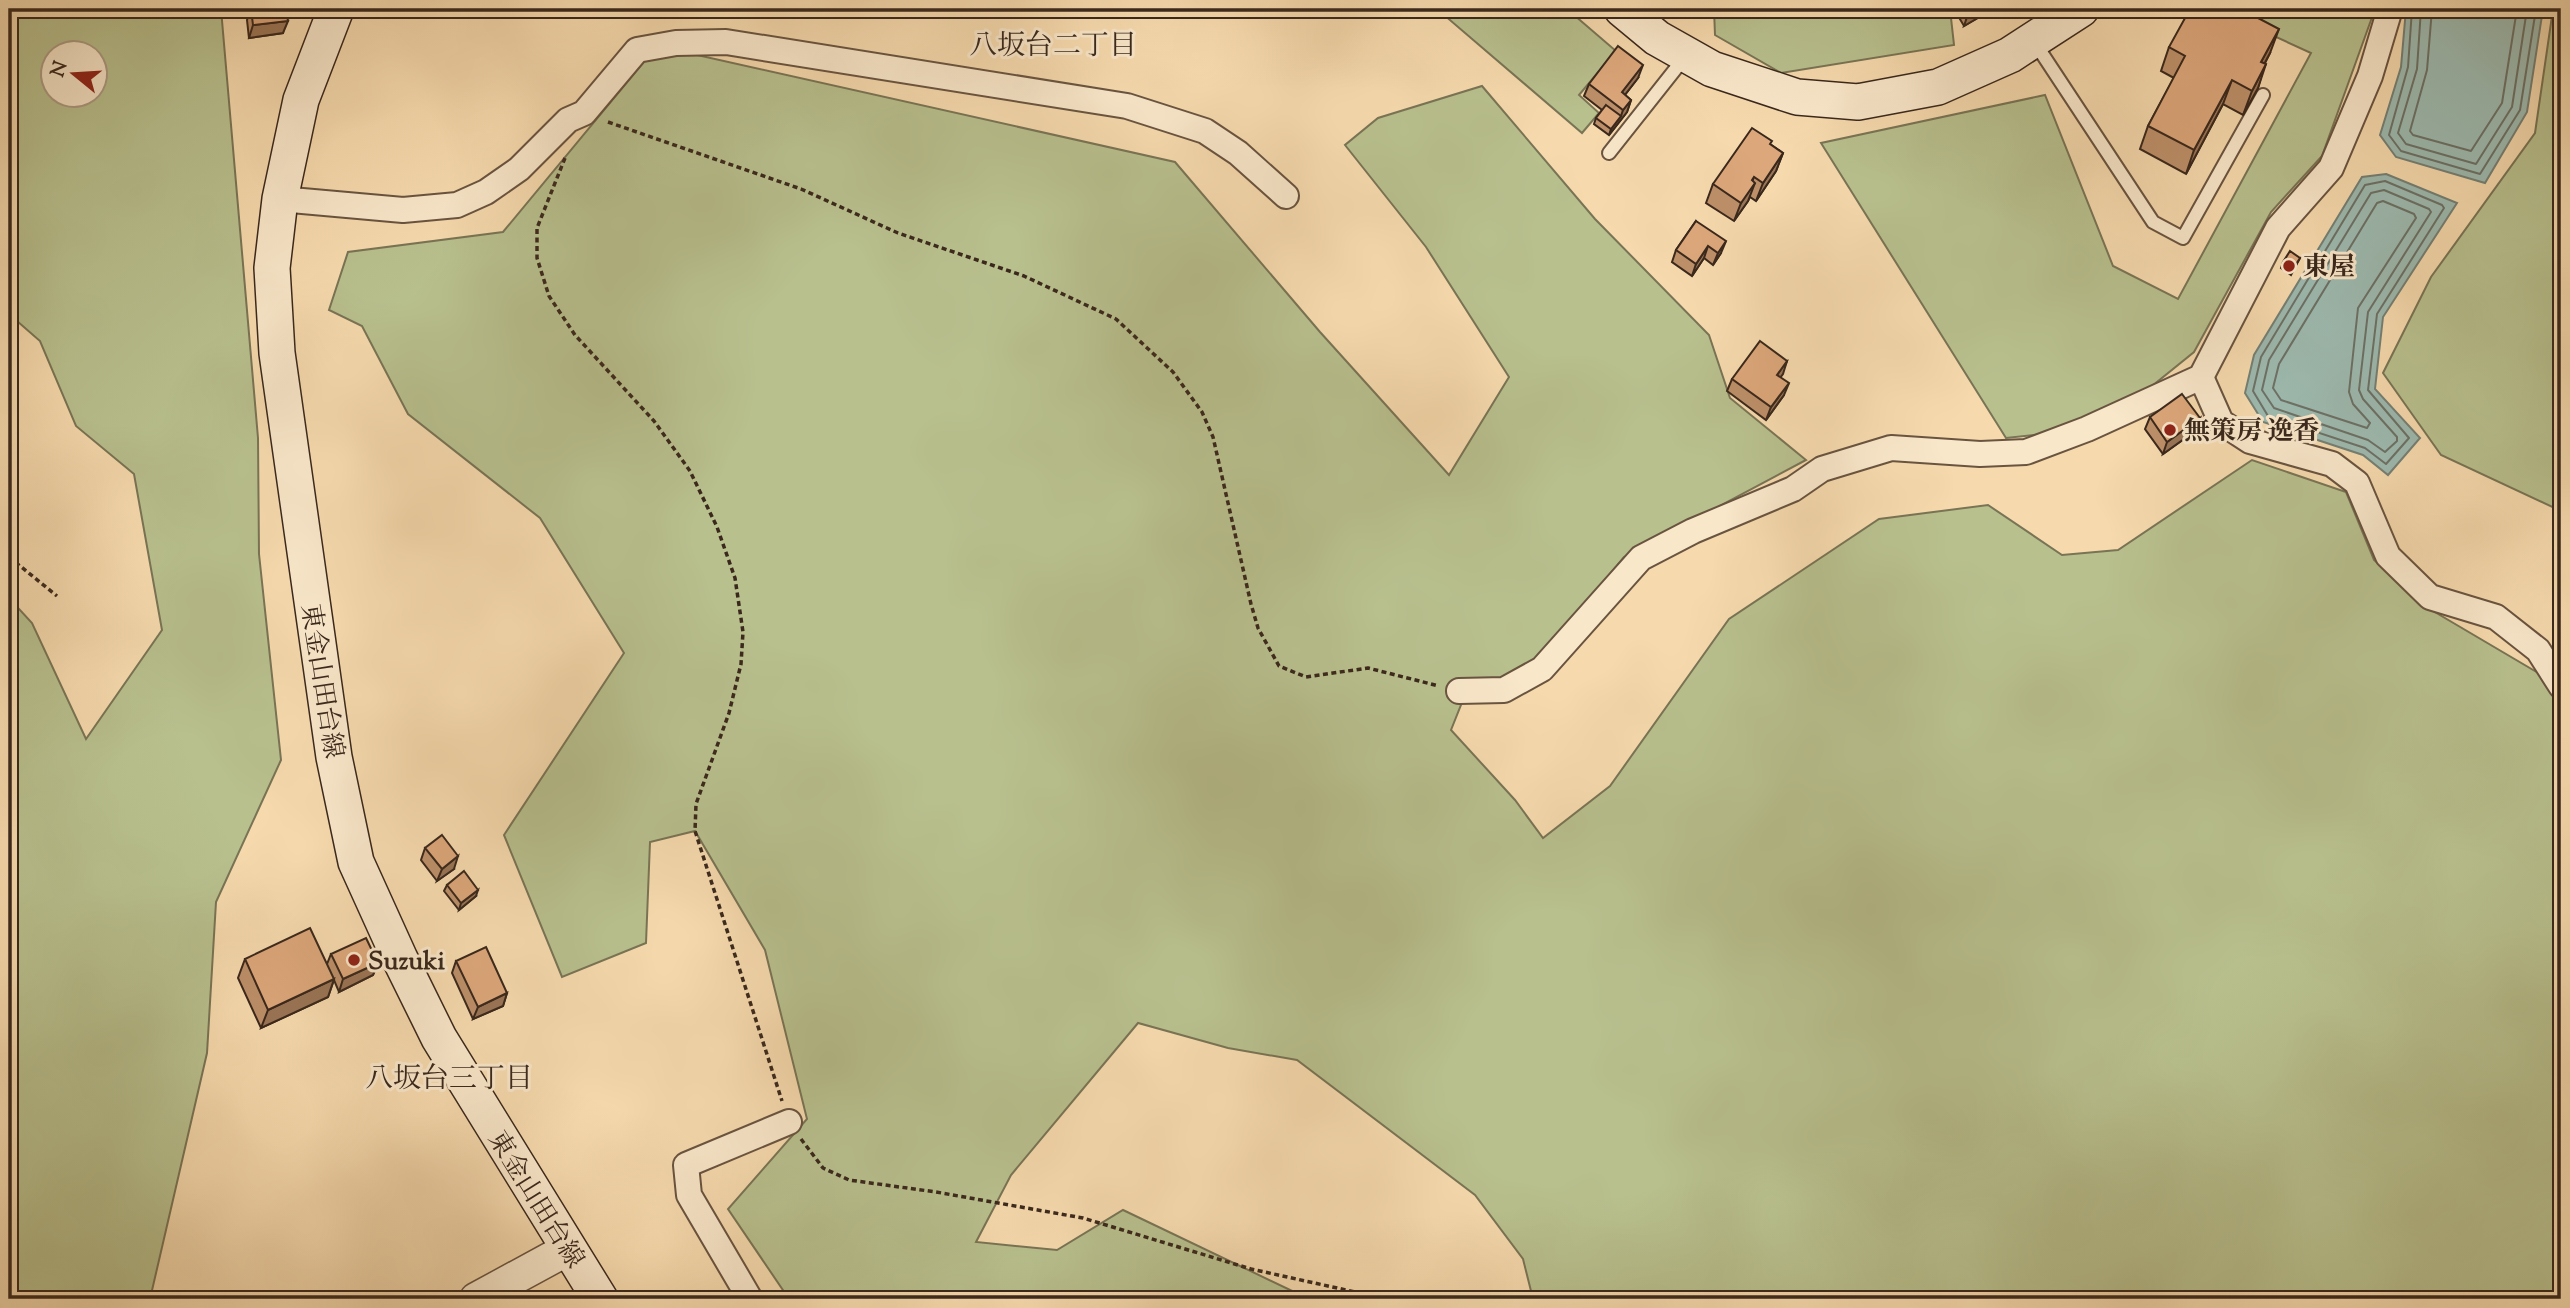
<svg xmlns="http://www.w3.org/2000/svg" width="2570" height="1308" font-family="'Sorts Mill Goudy','Noto Serif JP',serif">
	<rect width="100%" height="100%" fill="#f6daae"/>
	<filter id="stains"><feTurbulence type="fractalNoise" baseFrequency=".00286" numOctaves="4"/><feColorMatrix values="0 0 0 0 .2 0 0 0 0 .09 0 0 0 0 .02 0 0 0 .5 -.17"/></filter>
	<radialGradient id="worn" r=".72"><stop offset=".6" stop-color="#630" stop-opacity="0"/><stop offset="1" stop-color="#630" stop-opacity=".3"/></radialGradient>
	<g fill="#b8c08e" stroke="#797455" stroke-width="2" fill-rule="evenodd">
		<path d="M9,9H221L258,438L259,554L281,760L216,902L207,1053L150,1299H9V598L32,623L86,739L162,630L134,474L76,426L40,341L9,314ZM94,52V94H52V52Z"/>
		<polygon points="1449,9 1567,9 1616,51 1579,95 1599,113 1582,133 1444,15"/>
		<polygon points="1714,9 1950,9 1954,45 1781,73 1715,35"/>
		<polygon points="2215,9 2375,9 2322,156 2271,212 2194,352 2100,428 2006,438 1821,143 2045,95 2113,266 2178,299 2311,53"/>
		<polygon points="2553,9 2561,9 2561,511 2441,455 2383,373 2431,277 2535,133"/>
		<polygon points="657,46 1175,162 1320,332 1449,475 1509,377 1426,247 1345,145 1378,118 1482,86 1595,219 1709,335 1730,398 1806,460 1624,557 1539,660 1505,678 1469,685 1451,730 1515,800 1543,838 1610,786 1729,619 1879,519 1988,505 2062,555 2118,550 2252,460 2346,492 2374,560 2428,608 2540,674 2561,646 2561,1299 1533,1299 1523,1259 1475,1195 1297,1060 1228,1048 1138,1023 1011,1175 976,1242 1057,1250 1123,1210 1309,1299 789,1299 728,1209 807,1119 765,950 695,831 650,842 646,943 562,977 504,835 624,653 540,518 408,414 362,326 329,310 348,252 503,232"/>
	</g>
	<g fill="#9dbab0" stroke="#758075" stroke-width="2">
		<polygon points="2406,9 2543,9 2527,112 2485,183 2396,157 2380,135 2401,67"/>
		<polygon points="2386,174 2457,203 2383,317 2375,389 2420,438 2388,475 2363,455 2263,422 2245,393 2254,355 2362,177"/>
	</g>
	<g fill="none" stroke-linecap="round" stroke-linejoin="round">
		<g stroke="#6c7166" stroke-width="2">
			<polyline points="2412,9 2408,67 2389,135 2401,151 2480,174 2520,110 2536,9"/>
			<polyline points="2421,9 2417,69 2398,133 2406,144 2476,164 2512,107 2527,9"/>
			<polyline points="2432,9 2427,70 2410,131 2413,135 2471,151 2502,103 2517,9"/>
			<polygon points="2385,181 2442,205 2444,208 2377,314 2368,390 2409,438 2386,464 2365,448 2268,416 2253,391 2261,357 2365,185"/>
			<polygon points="2384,190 2429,209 2431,212 2368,312 2359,390 2363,399 2397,437 2397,441 2385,452 2368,440 2274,408 2262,390 2269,360 2371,193"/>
			<polygon points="2383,201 2414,214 2416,218 2358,308 2349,392 2353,404 2370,423 2367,428 2281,400 2273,388 2279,364 2377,203"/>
		</g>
		<g stroke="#695440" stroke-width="16">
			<g id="service">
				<polyline points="2035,43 2153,222 2183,238 2263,95"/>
				<polyline points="1609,153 1685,57"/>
			</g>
		</g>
		<g stroke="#695440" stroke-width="28">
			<g id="minor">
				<polyline points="280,199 403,210 457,205 486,192 519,169 568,120 584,113 637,50 676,43 726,42 1127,106 1205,131 1238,153 1286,196"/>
				<polyline points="2201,377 2221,422 2250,441 2332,464 2357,483 2388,556 2430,597 2496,617 2538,650 2561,686"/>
				<polyline points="1459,691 1504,690 1542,669 1641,558 1693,531 1793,489 1822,469 1891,448 1980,454 2026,452 2087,429 2201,377 2278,228 2331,168 2370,76 2390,9"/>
				<polyline points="750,1299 689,1195 686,1165 789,1122"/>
			</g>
		</g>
		<g stroke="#695440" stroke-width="35">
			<polyline id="tertiary" points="476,1299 568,1249"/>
		</g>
		<g stroke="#3a281c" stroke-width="38">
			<g id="secondary">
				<polyline points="336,9 301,100 280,199 272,268 277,353 334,757 356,862 400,959 439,1038 600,1299"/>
				<polyline points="1622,9 1657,38 1712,69 1797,97 1858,102 1938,87 2010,55 2081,9"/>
			</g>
		</g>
		<g stroke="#3a281c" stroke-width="3.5" stroke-dasharray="5 3.5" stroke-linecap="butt">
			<polyline points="608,122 801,189 898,233 1024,276 1116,319 1173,372 1202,412 1213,437 1251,604 1258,628 1279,666 1306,677 1368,668 1439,686"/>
			<polyline points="565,158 537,228 537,258 549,296 575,335 654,421 690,471 717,527 735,578 743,632 741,664 729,713 696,804 695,831 782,1101"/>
			<polyline points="9,557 57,596"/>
			<polyline points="801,1139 823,1168 849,1180 936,1192 1083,1218 1251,1269 1387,1299"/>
		</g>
		<use href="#service" stroke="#f9e7ca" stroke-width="12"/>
		<use href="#minor" stroke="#f9e7ca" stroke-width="24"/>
		<use href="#tertiary" stroke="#f9e7ca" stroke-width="32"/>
		<use href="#secondary" stroke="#f9e7ca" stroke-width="35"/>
	</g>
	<g fill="#bd906a" stroke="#3a281c" stroke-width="2">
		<polygon points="250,9 286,9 283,33 249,38 247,20"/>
		<polygon points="1954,9 1993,9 1964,26"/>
		<polygon points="2169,47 2270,53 2265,63 2258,88 2243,115 2223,104 2186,174 2140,149 2148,126 2174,78 2161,71"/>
		<polygon points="1638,78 1625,95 1631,100 1627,112 1609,135 1594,124 1596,118 1602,110 1584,96 1589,84"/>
		<polygon points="1770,144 1783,153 1776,171 1756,201 1750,197 1748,201 1734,221 1706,203 1713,184"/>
		<polygon points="1696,221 1721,253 1713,265 1704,258 1692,276 1672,262 1676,250"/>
		<polygon points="2300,258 2291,275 2281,268 2283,262"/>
		<polygon points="1787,361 1780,377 1784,395 1766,420 1727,391 1732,379"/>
		<polygon points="2150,417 2195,431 2163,454 2145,429"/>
		<polygon points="425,848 454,869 437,881 421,860"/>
		<polygon points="447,885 476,896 459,910 444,891"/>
		<polygon points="331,954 378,963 373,975 339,992 334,980 328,997 261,1028 238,978 245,959 327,964"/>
		<polygon points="456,961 507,993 503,1006 473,1019 452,973"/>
	</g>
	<g fill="#9a7556" stroke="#3a281c" stroke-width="2">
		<polygon points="1977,9 1993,9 1964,26 1968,14"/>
		<polygon points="288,21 283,33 249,38 253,25"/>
		<polygon points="2279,29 2270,53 2253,85 2261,62"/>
		<polygon points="2266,64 2258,88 2243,115 2252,91"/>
		<polygon points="1643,65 1638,78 1617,105 1622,92"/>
		<polygon points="2232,80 2223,104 2186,174 2194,150"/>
		<polygon points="1631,100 1627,112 1609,135 1611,129 1621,116 1623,110"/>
		<polygon points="1783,153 1776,171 1756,201 1763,183"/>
		<polygon points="1754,177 1748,192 1755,183 1748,201 1734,221 1741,203"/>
		<polygon points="1726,241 1721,253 1713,265 1718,253"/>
		<polygon points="1708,246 1704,258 1692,276 1696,264"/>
		<polygon points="1787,361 1783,374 1773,387 1777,375"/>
		<polygon points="1789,383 1784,395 1766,420 1771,407"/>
		<polygon points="2200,418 2195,431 2163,454 2167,442"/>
		<polygon points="458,856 454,869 437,881 442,869"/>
		<polygon points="478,890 476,896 459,910 461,903"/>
		<polygon points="378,963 373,975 339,992 343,979"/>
		<polygon points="334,979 328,997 261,1028 268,1010"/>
		<polygon points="507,993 503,1006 473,1019 478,1007"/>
	</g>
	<g fill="#dca77b" stroke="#3a281c" stroke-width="2">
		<polygon points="251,9 286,9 288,21 253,25"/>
		<polygon points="1966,9 1977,9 1968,14"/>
		<polygon points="2190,9 2241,9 2279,29 2261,62 2266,64 2252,91 2232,80 2194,150 2148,126 2185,56 2169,47"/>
		<polygon points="1618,46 1643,65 1622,92 1631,100 1623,110 1589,84"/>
		<polygon points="1606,105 1621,116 1611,129 1596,118"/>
		<polygon points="1752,128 1772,141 1770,144 1783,153 1763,183 1754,177 1752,180 1755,183 1741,203 1713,184"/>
		<polygon points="1696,221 1726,241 1718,253 1708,246 1696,264 1676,250"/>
		<polygon points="2290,251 2300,258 2293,269 2283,262"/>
		<polygon points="1760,341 1787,361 1777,375 1789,383 1771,407 1732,379"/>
		<polygon points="2182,394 2200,418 2167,442 2150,417"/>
		<polygon points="442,835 458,856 442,869 425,848"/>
		<polygon points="464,871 478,890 461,903 447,885"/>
		<polygon points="310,928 334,979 268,1010 245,959"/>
		<polygon points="366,938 378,963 343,979 331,954"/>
		<polygon points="486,947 507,993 478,1007 456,961"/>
	</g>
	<g fill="#8f2418" stroke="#f9e7ca" stroke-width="2.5">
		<circle cx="2289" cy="266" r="7"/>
		<circle cx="2170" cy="430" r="7"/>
		<circle cx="354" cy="960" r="7"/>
	</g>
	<g text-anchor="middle" stroke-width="6" stroke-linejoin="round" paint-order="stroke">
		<g font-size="26" font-weight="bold" fill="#3a281c" stroke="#f9e7ca" text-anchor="start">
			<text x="2303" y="275">東屋</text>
			<text x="2184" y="439">無策房 逸香</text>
			<text x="368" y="969">Suzuki</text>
		</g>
		<g font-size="26" fill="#3a281c" stroke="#f9e7ca">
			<text transform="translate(323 681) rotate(81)" y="9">東金山田台線</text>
			<text transform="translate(537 1199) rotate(58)" y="9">東金山田台線</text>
		</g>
		<g font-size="28" fill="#3a281c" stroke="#f9e7ca">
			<text x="1053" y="54">八坂台二丁目</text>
			<text x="449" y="1087">八坂台三丁目</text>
		</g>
	</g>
	<rect width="2570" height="1308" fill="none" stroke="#f6daae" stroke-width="35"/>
	<rect x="10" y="10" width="2549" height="1287" fill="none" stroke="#3a281c" stroke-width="3.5"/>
	<rect x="18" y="18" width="2535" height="1273" fill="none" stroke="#3a281c" stroke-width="2"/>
	<g transform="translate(74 74) rotate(288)"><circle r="33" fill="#f9e7ca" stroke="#ad9b84" stroke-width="2"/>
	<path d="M0-5L12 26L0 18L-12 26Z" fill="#8f2418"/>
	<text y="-10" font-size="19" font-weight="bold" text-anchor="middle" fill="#3a281c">N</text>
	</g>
	<rect width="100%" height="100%" filter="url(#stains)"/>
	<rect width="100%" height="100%" fill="url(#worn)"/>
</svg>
